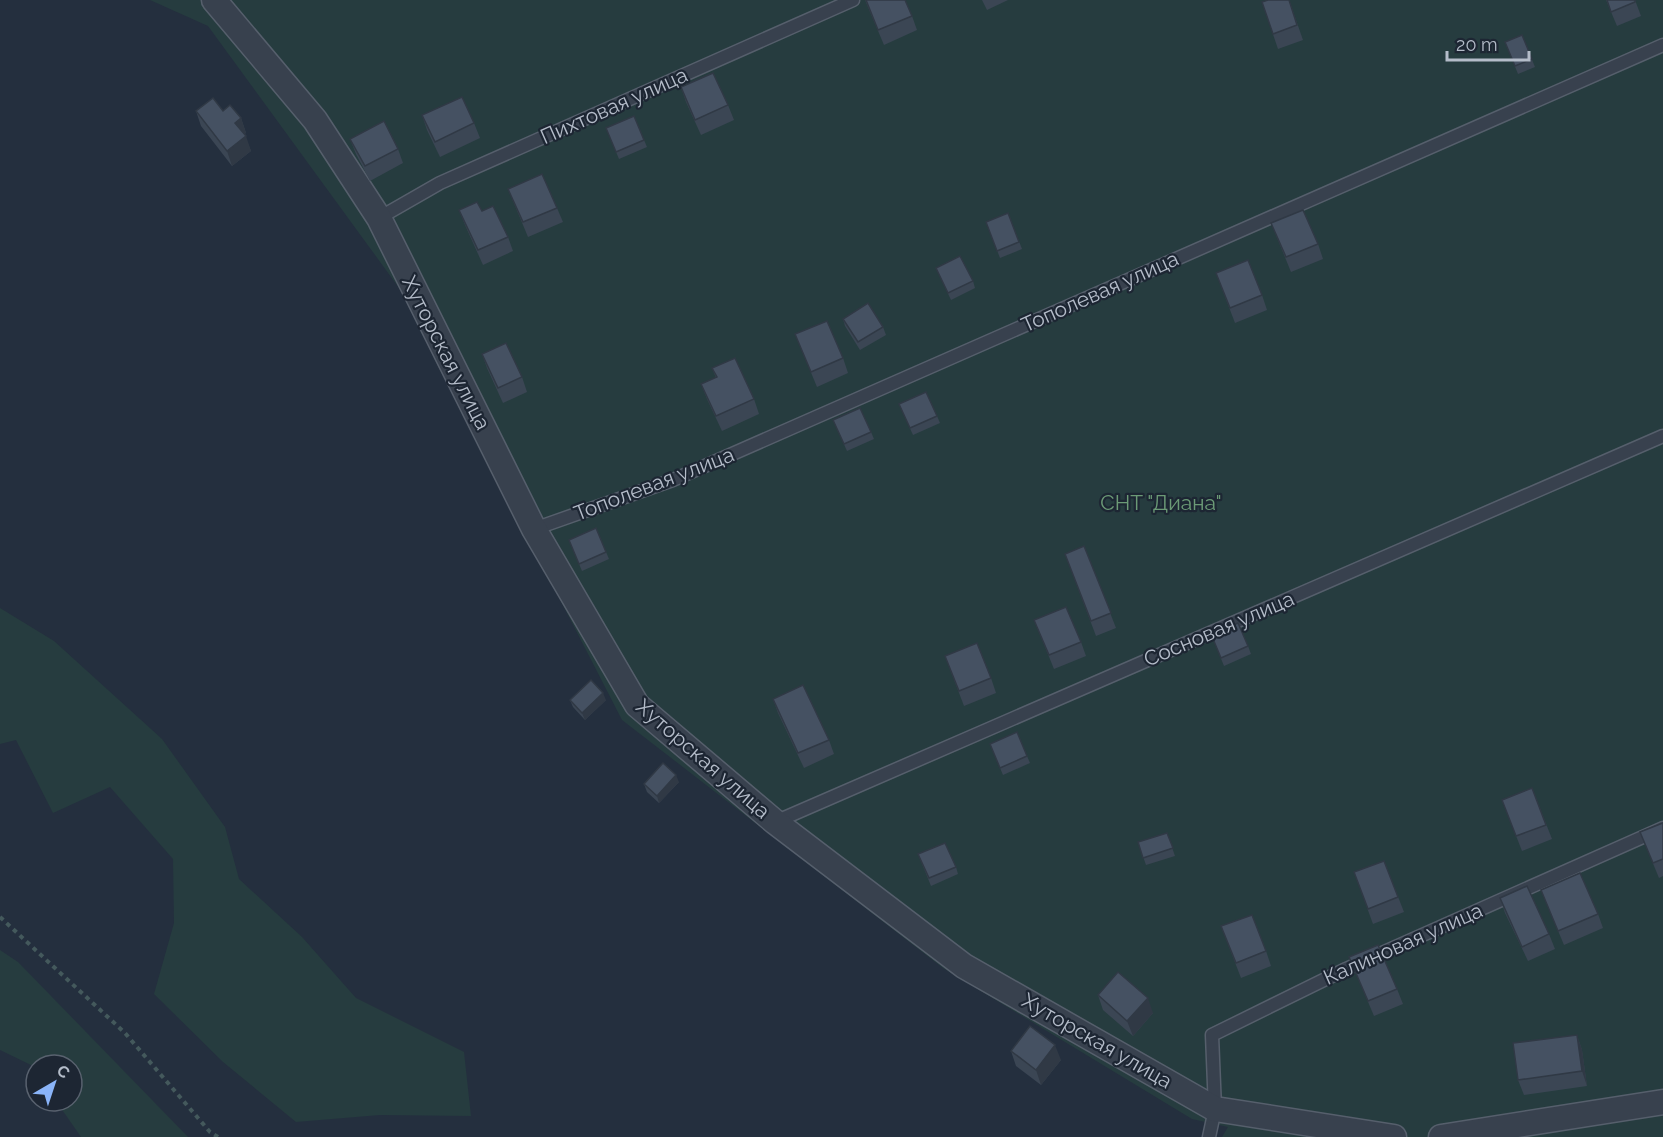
<svg xmlns="http://www.w3.org/2000/svg" width="1663" height="1137" font-family="Raleway,sans-serif">
	<rect width="100%" height="100%" fill="#242f3e"/>
	<g fill="#263c3f">
		<polygon points="150,0 1663,0 1663,1137 1222,1137 1228,1127 1192,1119 943,968 622,720 402,292 208,26"/>
		<polygon points="0,608 54,641 162,739 225,827 239,879 302,937 356,998 464,1052 471,1116 380,1115 296,1122 223,1062 154,994 174,923 173,859 110,787 53,813 16,740 0,744"/>
		<polygon points="0,950 18,962 188,1137 81,1137 56,1101 72,1101 72,1065 36,1065 36,1071 33,1066 0,1050"/>
	</g>
	<g fill="none" stroke-linecap="round" stroke-linejoin="round">
		<g stroke="#565f6c" stroke-width="15">
			<g id="lane">
				<polyline points="379,218 440,183 853,0"/>
				<polyline points="534,529 673,480 1663,45"/>
				<polyline points="775,822 1663,436"/>
				<polyline points="1209,1137 1215,1109 1212,1035 1346,969 1663,828"/>
			</g>
		</g>
		<g stroke="#565f6c" stroke-width="27">
			<g id="street">
				<polyline points="214,0 315,120 379,218 534,529 637,705 775,822 964,966 1215,1109 1394,1137"/>
				<polyline points="1441,1137 1663,1102"/>
			</g>
		</g>
		<polyline stroke="#44595c" stroke-width="4" stroke-dasharray="4.5 4.5" stroke-linecap="butt" points="0,917 125,1033 210,1132 218,1137"/>
		<use href="#lane" stroke="#38414e" stroke-width="12"/>
		<use href="#street" stroke="#38414e" stroke-width="24"/>
	</g>
	<g fill="#3b4654">
		<polygon points="865,0 912,16 917,30 884,45"/>
		<polygon points="982,0 1008,0 987,10"/>
		<polygon points="1289,0 1303,40 1278,49 1262,2"/>
		<polygon points="1606,0 1635,0 1641,16 1617,26"/>
		<polygon points="1522,35 1535,67 1518,74 1505,42"/>
		<polygon points="681,87 728,105 734,120 701,135 686,102"/>
		<polygon points="196,111 223,111 241,118 246,133 244,134 251,151 232,166 201,126"/>
		<polygon points="422,115 474,123 480,138 440,157 427,130"/>
		<polygon points="606,128 644,140 647,147 619,159"/>
		<polygon points="350,139 398,149 403,163 370,181 356,154"/>
		<polygon points="508,189 557,208 563,222 528,237"/>
		<polygon points="459,210 482,211 508,237 513,251 483,265 465,225"/>
		<polygon points="1008,213 1022,249 1000,258 986,222"/>
		<polygon points="1271,223 1318,244 1323,259 1291,272"/>
		<polygon points="936,268 973,281 975,288 951,300"/>
		<polygon points="1216,273 1262,295 1267,310 1235,323"/>
		<polygon points="843,319 883,327 886,335 860,350 845,326"/>
		<polygon points="795,334 843,358 848,373 817,387"/>
		<polygon points="482,354 522,377 527,392 503,403 487,368"/>
		<polygon points="712,368 754,399 759,414 722,431 707,399 701,384 716,378"/>
		<polygon points="899,404 937,416 940,423 913,435"/>
		<polygon points="833,420 871,432 874,439 847,451"/>
		<polygon points="569,540 606,552 609,559 582,571"/>
		<polygon points="1084,546 1116,628 1096,636 1065,554"/>
		<polygon points="1034,620 1081,642 1086,656 1054,669"/>
		<polygon points="1211,634 1248,646 1251,654 1224,666"/>
		<polygon points="945,656 991,678 996,693 964,706"/>
		<polygon points="773,699 829,740 834,754 804,768 778,713"/>
		<polygon points="570,700 606,700 585,720 573,707"/>
		<polygon points="993,751 1027,756 1030,763 1003,775"/>
		<polygon points="679,782 659,803 647,792 644,784"/>
		<polygon points="1532,788 1552,839 1522,851 1502,800"/>
		<polygon points="1663,823 1663,876 1659,878 1640,832"/>
		<polygon points="1167,833 1175,856 1146,865 1138,842"/>
		<polygon points="918,854 956,867 958,874 931,886"/>
		<polygon points="1384,861 1404,912 1373,924 1354,872"/>
		<polygon points="1541,890 1598,914 1603,928 1564,945"/>
		<polygon points="1500,898 1549,934 1555,949 1528,961 1505,913"/>
		<polygon points="1221,926 1266,951 1271,966 1241,978"/>
		<polygon points="1349,957 1397,989 1403,1004 1374,1016"/>
		<polygon points="1098,995 1153,1013 1133,1036 1103,1010"/>
		<polygon points="1577,1035 1582,1050 1587,1086 1524,1095 1518,1080"/>
		<polygon points="1011,1051 1061,1060 1041,1085 1016,1066"/>
	</g>
	<g fill="#303945">
		<polygon points="241,118 246,133 240,137 235,123"/>
		<polygon points="246,136 251,151 232,166 227,151"/>
		<polygon points="603,693 606,700 585,720 582,713"/>
		<polygon points="676,775 679,782 659,803 657,796"/>
		<polygon points="1148,998 1153,1013 1133,1036 1127,1021"/>
		<polygon points="1577,1035 1582,1050 1587,1086 1582,1071"/>
		<polygon points="1055,1045 1061,1060 1041,1085 1036,1070"/>
	</g>
	<g fill="#455162" stroke="#303945" stroke-width="1.5">
		<polygon points="866,0 905,0 912,16 878,30"/>
		<polygon points="1268,0 1289,0 1297,25 1273,34 1262,2"/>
		<polygon points="1607,0 1635,0 1635,2 1611,12"/>
		<polygon points="1522,35 1532,59 1515,66 1505,42"/>
		<polygon points="713,73 728,105 695,120 681,87"/>
		<polygon points="462,97 474,123 435,142 422,115"/>
		<polygon points="213,98 223,111 230,105 241,118 235,123 246,136 227,151 196,111"/>
		<polygon points="634,116 644,140 616,152 606,128"/>
		<polygon points="384,121 398,149 365,166 350,139"/>
		<polygon points="542,174 557,208 523,222 508,189"/>
		<polygon points="477,202 482,211 493,206 508,237 478,250 459,210"/>
		<polygon points="1303,210 1318,244 1286,257 1271,223"/>
		<polygon points="1008,213 1019,242 997,251 986,222"/>
		<polygon points="960,256 973,281 948,293 936,268"/>
		<polygon points="1248,260 1262,295 1230,308 1216,273"/>
		<polygon points="868,303 883,327 858,342 843,319"/>
		<polygon points="827,321 843,358 811,372 795,334"/>
		<polygon points="506,343 522,377 498,388 482,354"/>
		<polygon points="735,358 754,399 716,416 701,384 717,377 712,368"/>
		<polygon points="926,392 937,416 910,428 899,404"/>
		<polygon points="860,408 871,432 844,444 833,420"/>
		<polygon points="596,528 606,552 579,564 569,540"/>
		<polygon points="1084,546 1111,613 1091,621 1065,554"/>
		<polygon points="1066,607 1081,642 1049,655 1034,620"/>
		<polygon points="1238,623 1248,646 1221,658 1211,634"/>
		<polygon points="977,643 991,678 959,691 945,656"/>
		<polygon points="591,680 603,693 582,713 570,700"/>
		<polygon points="803,685 829,740 798,753 773,699"/>
		<polygon points="1017,732 1027,756 1000,768 990,744"/>
		<polygon points="663,763 676,775 657,796 644,784"/>
		<polygon points="1532,788 1546,825 1516,836 1502,800"/>
		<polygon points="1663,823 1663,859 1653,863 1640,832"/>
		<polygon points="1167,833 1173,848 1143,858 1138,842"/>
		<polygon points="945,843 956,867 929,878 918,854"/>
		<polygon points="1384,861 1398,897 1368,909 1354,872"/>
		<polygon points="1580,873 1598,914 1558,931 1541,890"/>
		<polygon points="1527,886 1549,934 1522,947 1500,898"/>
		<polygon points="1252,915 1266,951 1236,963 1221,926"/>
		<polygon points="1378,945 1397,989 1368,1001 1349,957"/>
		<polygon points="1118,972 1148,998 1127,1021 1098,995"/>
		<polygon points="1030,1026 1055,1045 1036,1070 1011,1051"/>
		<polygon points="1577,1035 1582,1071 1518,1080 1513,1043"/>
	</g>
	<g text-anchor="middle" stroke-width="4.5" stroke-linejoin="round" paint-order="stroke">
		<g font-size="21" fill="#b4bcc9" stroke="#1d2633">
			<text transform="translate(614 106) rotate(-24)" y="7">Пихтовая улица</text>
			<text transform="translate(1100 292) rotate(-24)" y="7">Тополевая улица</text>
			<text transform="translate(446 353) rotate(63)" y="7">Хуторская улица</text>
			<text transform="translate(654 484) rotate(-21)" y="7">Тополевая улица</text>
			<text transform="translate(1219 629) rotate(-23)" y="7">Сосновая улица</text>
			<text transform="translate(703 759) rotate(41)" y="7">Хуторская улица</text>
			<text transform="translate(1403 944) rotate(-24)" y="7">Калиновая улица</text>
			<text transform="translate(1097 1041) rotate(30)" y="7">Хуторская улица</text>
		</g>
		<g font-size="21" fill="#6b9a76" stroke="#1d2633">
			<text x="1161" y="510">СНТ "Диана"</text>
		</g>
	</g>
	<g transform="translate(54 1083) rotate(39)"><circle r="28" fill="#1d2633" stroke="#59626f" stroke-width="1.5"/>
	<path d="M0-4.5L10 22L0 15L-10 22Z" fill="#8ab4f8"/>
	<text y="-9" font-size="16" font-weight="bold" text-anchor="middle" fill="#b4bcc9">С</text>
	</g>
	<path d="M1447 51v9h82v-9" fill="none" stroke="#b4bcc9" stroke-width="3"/>
	<text x="1456" y="51" font-size="18" fill="#b4bcc9" stroke="#1d2633" stroke-width="4.5" paint-order="stroke">20 m</text>
</svg>
